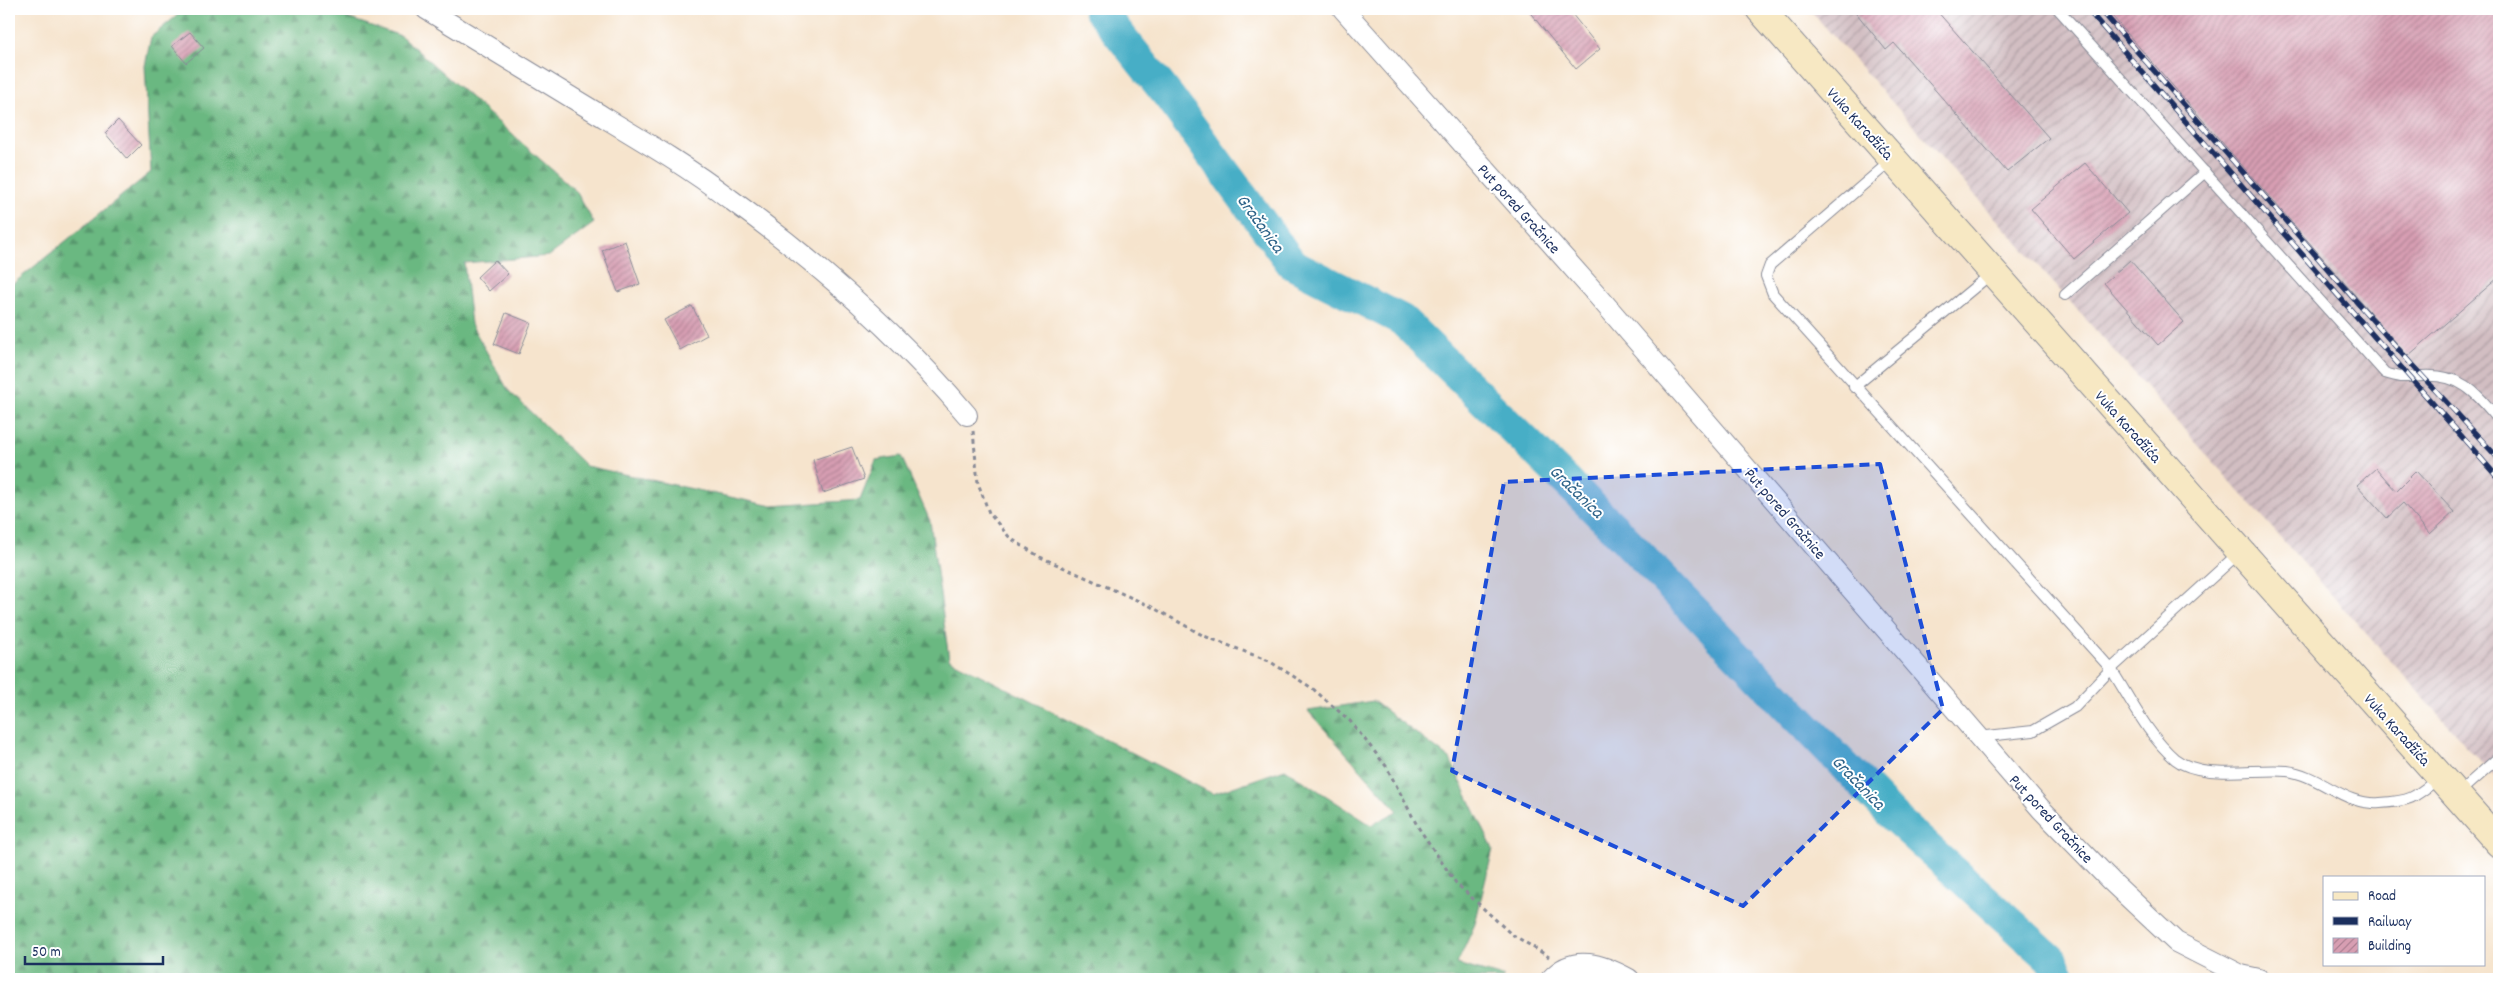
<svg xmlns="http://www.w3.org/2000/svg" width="2508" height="988" font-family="Dekko,sans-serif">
	<defs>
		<pattern id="industrial-furrows" width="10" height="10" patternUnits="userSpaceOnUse" patternTransform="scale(1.25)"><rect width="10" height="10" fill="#d2bec2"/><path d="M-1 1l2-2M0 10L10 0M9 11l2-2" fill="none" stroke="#aa9ba1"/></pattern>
		<pattern id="forest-firs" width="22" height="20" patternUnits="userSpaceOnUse" patternTransform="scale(1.25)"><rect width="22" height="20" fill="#6bb881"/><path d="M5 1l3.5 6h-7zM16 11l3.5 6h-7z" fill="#57966d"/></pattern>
		<pattern id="building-hatch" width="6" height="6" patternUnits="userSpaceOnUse" patternTransform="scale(1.25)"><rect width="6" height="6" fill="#d79eb2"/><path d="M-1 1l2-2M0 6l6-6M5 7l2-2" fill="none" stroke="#ae8194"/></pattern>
	</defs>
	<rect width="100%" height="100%" fill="#fff"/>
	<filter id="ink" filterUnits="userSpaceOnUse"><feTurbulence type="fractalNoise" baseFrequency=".02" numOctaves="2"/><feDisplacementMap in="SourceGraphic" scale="10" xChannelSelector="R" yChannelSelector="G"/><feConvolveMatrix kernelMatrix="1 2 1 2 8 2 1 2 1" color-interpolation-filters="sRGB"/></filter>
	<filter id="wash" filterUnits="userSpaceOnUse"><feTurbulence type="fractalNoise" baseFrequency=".0096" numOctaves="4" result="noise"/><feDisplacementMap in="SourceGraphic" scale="20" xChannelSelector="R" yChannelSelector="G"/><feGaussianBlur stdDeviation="1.12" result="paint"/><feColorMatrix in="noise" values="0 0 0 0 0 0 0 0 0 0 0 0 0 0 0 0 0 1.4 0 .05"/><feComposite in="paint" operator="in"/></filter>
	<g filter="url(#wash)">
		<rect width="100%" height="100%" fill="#f6e4cd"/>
		<polygon fill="url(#industrial-furrows)" points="1809,9 2499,9 2499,780 2479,760"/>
		<polygon fill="url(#forest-firs)" stroke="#437470" points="185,9 321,9 401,36 576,191 594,223 549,256 464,263 471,324 508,390 586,466 772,506 860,500 876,460 901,456 930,521 949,659 1213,794 1285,769 1371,825 1398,811 1308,711 1373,701 1450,759 1493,849 1475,924 1457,964 1503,977 1503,979 9,979 9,287 151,172 145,66 151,37"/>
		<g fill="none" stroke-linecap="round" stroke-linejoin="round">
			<polyline stroke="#47aec6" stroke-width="32" points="1099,9 1170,98 1292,264 1402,320 1620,534 1896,819 2052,960 2061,979"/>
		</g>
		<g id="blocks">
			<g fill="url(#building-hatch)">
				<polygon points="1527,9 1568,9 1600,49 1576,69"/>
				<polygon points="1853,9 1935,9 2049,138 2007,172 1894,43 1886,50"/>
				<polygon points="2106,9 2499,9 2499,277 2408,356"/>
				<polygon points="190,32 204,48 186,63 172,46"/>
				<polygon points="118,120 141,145 127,159 105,133"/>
				<polygon points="2085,163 2128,213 2074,259 2031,209"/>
				<polygon points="625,241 640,284 618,292 602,250"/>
				<polygon points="495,260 508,274 489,291 477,277"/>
				<polygon points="2130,260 2184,322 2158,345 2104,283"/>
				<polygon points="692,306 707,335 680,350 664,320"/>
				<polygon points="506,313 531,323 519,354 494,344"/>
				<polygon points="852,447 864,479 823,493 813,460"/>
				<polygon points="2376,468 2396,491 2416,471 2454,512 2430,534 2403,503 2387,518 2357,485"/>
			</g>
		</g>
	</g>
	<g filter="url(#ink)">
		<use href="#blocks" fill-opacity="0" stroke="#888a96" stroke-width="1"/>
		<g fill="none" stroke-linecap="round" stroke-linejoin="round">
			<g stroke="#888a96" stroke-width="12">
				<g id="lane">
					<path d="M2058,9L2385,373C2404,379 2404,377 2423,376C2462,374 2476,393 2499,420"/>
					<path d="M1892,160L1770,265L1766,276L1773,294L2111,669C2130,698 2148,736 2175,759C2201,780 2255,768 2287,771C2320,775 2345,806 2380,803C2413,801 2415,797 2440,777"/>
					<polyline points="2065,295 2205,172"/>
					<polyline points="1854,387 1992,273"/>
					<polyline points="1978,737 2033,731 2075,707 2111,669 2240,552"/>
					<polyline points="2456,795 2499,757"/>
				</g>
			</g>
			<g stroke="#888a96" stroke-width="22">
				<g id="street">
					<path d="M426,9C483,44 540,78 597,113C642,140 688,167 730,199C817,262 898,333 967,415"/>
					<polyline points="1343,9 1598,296 2041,809 2111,881 2176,942 2241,975 2259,979"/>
					<path d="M1551,979C1574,953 1603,965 1629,979"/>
				</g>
			</g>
			<g stroke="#888a96" stroke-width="30">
				<polyline id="secondary" points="1760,9 2499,843"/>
			</g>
			<polyline stroke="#888a96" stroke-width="3" stroke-dasharray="4 4" stroke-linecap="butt" points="973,431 978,483 989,513 1010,538 1040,557 1150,606 1204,636 1269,661 1312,688 1350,721 1386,766 1418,827 1456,883 1510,933 1549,957"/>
			<use href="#lane" stroke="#fff" stroke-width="10"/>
			<use href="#street" stroke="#fff" stroke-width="20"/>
			<use href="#secondary" stroke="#f7e8c3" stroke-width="28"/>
			<g stroke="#1b2f5e" stroke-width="5.5">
				<g id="rail">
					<polyline points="2087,9 2499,479"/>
					<polyline points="2100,9 2412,365 2499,459"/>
				</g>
			</g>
			<use href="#rail" stroke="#fff" stroke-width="4" stroke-dasharray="11" stroke-linecap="butt"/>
		</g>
	</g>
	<path fill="#1d4ed8" fill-opacity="0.2" stroke="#1d4ed8" stroke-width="4" stroke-dasharray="10 6" stroke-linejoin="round" d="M1880,464L1943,709L1743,906L1452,771L1504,482Z"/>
	<g text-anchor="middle" stroke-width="4" stroke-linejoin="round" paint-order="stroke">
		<g font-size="16" fill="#1b2f5e" stroke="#fff">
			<text transform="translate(1861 123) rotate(48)" y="6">Vuka Karadžića</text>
			<text transform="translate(1520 208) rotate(48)" y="6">Put pored Gračnice</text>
			<text transform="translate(2129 426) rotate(48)" y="6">Vuka Karadžića</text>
			<text transform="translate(1786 513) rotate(49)" y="6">Put pored Gračnice</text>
			<text transform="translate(2398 729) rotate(48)" y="6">Vuka Karadžića</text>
			<text transform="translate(2052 818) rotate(47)" y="6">Put pored Gračnice</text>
		</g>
		<g font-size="18" font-style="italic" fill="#2d6288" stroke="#fff">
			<text transform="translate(1261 223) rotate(54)" y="6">Gračanica</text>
			<text transform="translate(1577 491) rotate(44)" y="6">Gračanica</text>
			<text transform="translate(1859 782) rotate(46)" y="6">Gračanica</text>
		</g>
	</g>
	<rect width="2508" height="988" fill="none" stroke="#fff" stroke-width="30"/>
	<rect x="2323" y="876" width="162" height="90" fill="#ffffff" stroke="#a4acbf"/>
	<rect x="2333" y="892" width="25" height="8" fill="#f7e8c3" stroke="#a4acbf"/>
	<text x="2368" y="900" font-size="15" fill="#1b2f5e">Road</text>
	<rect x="2333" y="917" width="25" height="8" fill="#1b2f5e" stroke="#a4acbf"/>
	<text x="2368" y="926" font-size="15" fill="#1b2f5e">Railway</text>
	<rect x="2333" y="938" width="25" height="15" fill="url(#building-hatch)" stroke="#a4acbf"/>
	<text x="2368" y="950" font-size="15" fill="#1b2f5e">Building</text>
	<path d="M25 956v8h138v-8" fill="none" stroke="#1b2f5e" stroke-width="2.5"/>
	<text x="32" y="956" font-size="15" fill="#1b2f5e" stroke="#ffffff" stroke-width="4" paint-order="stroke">50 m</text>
</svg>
